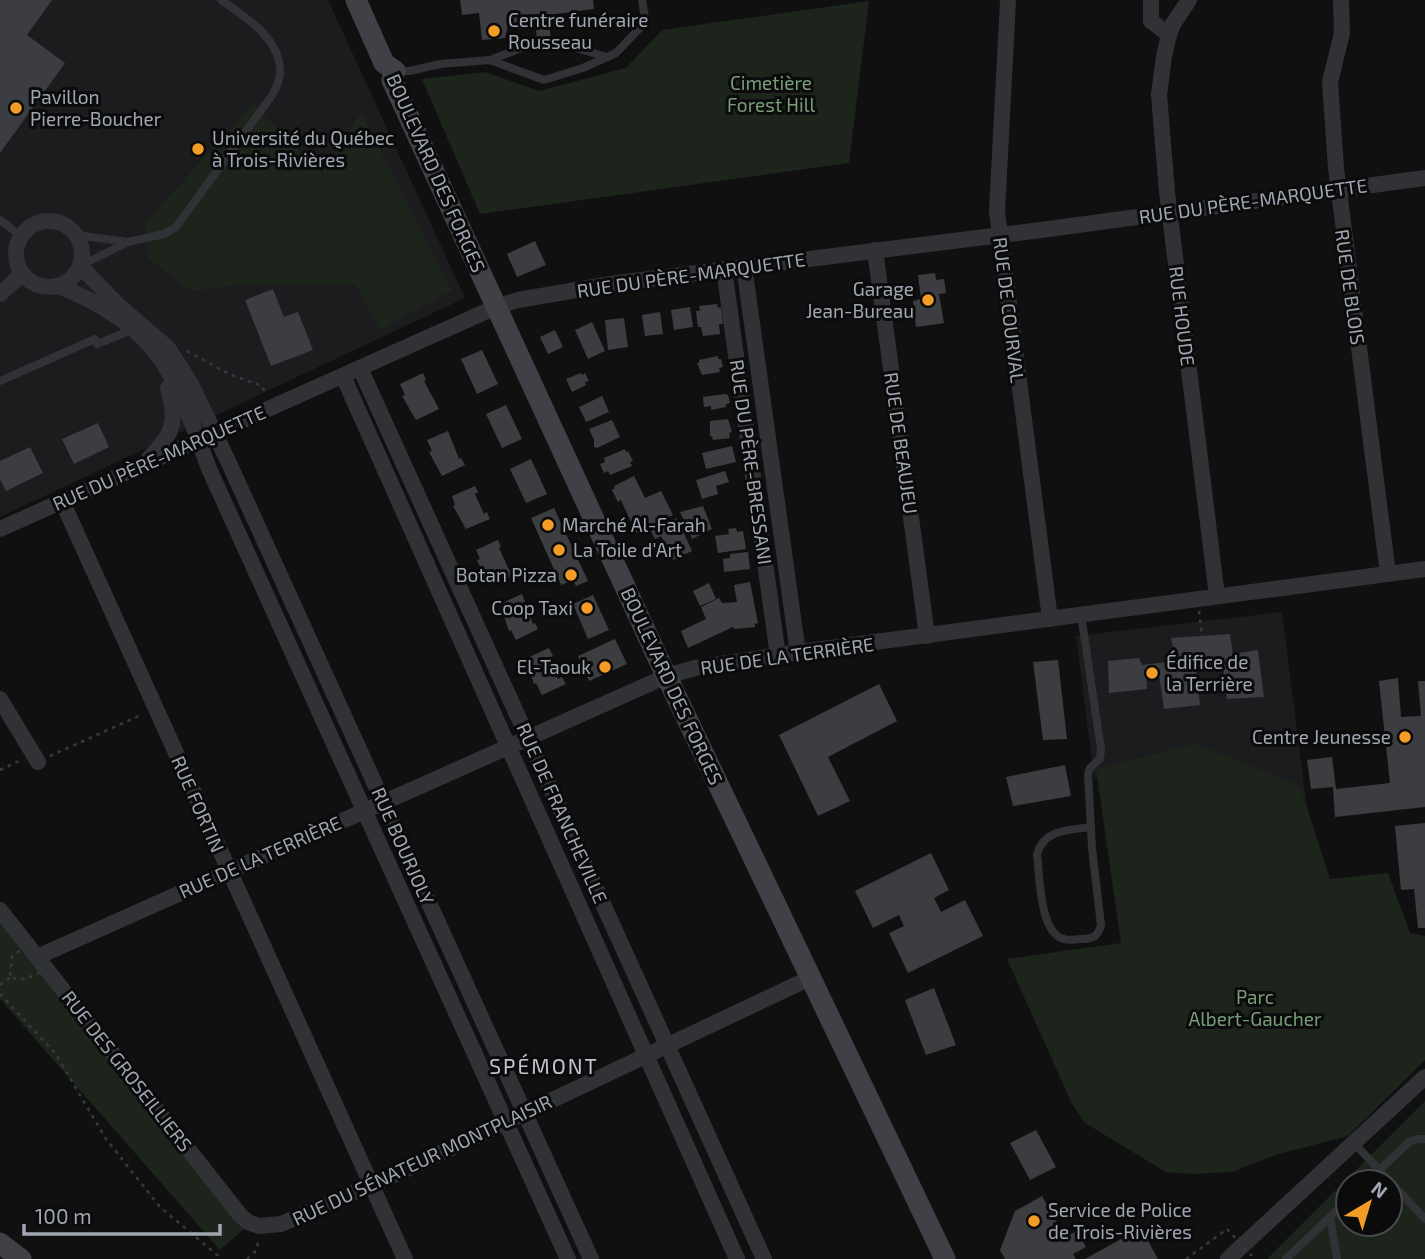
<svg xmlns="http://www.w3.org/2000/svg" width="1425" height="1259" font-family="'Exo 2',sans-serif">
	<rect width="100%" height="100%" fill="#101011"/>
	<g fill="#1c1c1e">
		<polygon points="0,0 328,0 465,298 0,517"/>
		<polygon points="1282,612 1321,919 1166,764 1094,778 1076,636"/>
	</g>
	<g fill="#1c241c" fill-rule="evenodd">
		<polygon points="869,1 849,163 480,214 422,79 485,72 539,91 626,68 662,30"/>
		<polygon points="253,104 322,173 361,112 452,291 380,330 356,285 238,285 191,291 148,258 145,223"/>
		<polygon points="1195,743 1300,786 1330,879 1388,873 1410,933 1425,936 1425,1060 1348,1136 1275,1155 1232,1172 1192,1174 1166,1172 1085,1123 1072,1104 1007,959 1121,943 1096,770"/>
		<polygon points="0,901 254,1220 220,1250 0,999"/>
		<path d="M1425,1101V1259H1267ZM1348,1182H1390V1224H1348Z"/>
	</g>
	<g fill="#3c3d41">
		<polygon points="0,0 52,0 27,35 65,63 0,153"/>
		<polygon points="460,0 593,0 594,9 548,15 552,49 538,51 535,20 508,24 505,38 482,40 479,13 462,15"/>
		<polygon points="535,241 546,265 517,277 507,254"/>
		<polygon points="935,273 936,280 944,279 946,293 939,294 944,323 916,327 913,301 921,299 918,275"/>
		<polygon points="273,289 284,317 298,312 313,350 271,366 245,300"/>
		<polygon points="717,304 718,308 721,307 723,324 719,324 720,334 703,336 701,327 698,327 696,311 700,311 699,306"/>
		<polygon points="690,307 693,327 674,330 671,310"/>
		<polygon points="660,312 663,334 645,336 642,315"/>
		<polygon points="624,318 628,347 608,350 605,320"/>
		<polygon points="592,322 605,351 588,359 575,330"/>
		<polygon points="555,330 563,347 548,354 540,337"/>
		<polygon points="482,350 498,384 477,394 461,359"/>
		<polygon points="718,356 718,359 721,359 723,367 719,368 720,372 702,375 697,363 699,363 699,360"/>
		<polygon points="423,373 426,380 424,381 439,409 416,420 402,396 405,395 400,384"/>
		<polygon points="581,373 582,375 585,373 589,381 585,382 586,385 572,392 566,379"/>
		<polygon points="725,394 728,395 730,403 726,404 726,407 711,410 711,406 704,407 703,397"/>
		<polygon points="602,396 609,412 586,422 579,407"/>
		<polygon points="506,405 522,439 502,448 486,414"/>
		<polygon points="728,419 732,432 729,433 730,438 713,440 712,436 710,437 710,421"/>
		<polygon points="612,420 620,437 597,448 594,447 594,440 589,429"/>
		<polygon points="98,423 109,447 74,464 62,439"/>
		<polygon points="448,431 459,459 461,458 465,465 442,476 429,452 432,451 427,440"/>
		<polygon points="732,446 736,462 706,469 702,453"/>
		<polygon points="30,447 43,473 6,491 0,479 0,461"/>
		<polygon points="625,449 626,452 628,451 633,461 630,462 632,466 610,475 608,471 604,473 600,464 605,462 604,458"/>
		<polygon points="531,459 547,494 526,503 510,469"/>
		<polygon points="725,471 729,482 716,486 718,494 702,499 696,480"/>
		<polygon points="634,476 645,498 661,491 673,515 636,533 621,500 618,502 612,490 615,488 614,486"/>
		<polygon points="475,486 478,492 475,494 484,514 487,512 490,519 466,529 453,506 455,505 452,496"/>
		<polygon points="703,506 712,529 692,539 680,512"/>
		<polygon points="554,508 588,581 576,586 573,580 561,585 531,518"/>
		<polygon points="677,518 692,551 673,560 661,536 655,539 651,531"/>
		<polygon points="736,528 737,532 743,531 746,549 718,553 715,536 729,534 728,529"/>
		<polygon points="498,540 501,547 499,548 509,570 511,569 514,575 492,585 488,577 485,578 477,560 480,559 476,550"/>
		<polygon points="748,552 750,569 724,572 723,559 730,558 730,554"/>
		<polygon points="750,582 758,623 755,624 755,627 735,629 733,627 688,648 681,631 706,619 701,607 719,598 722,603 737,602 734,585"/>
		<polygon points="709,583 716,599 700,606 693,591"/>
		<polygon points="522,594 533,624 535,623 538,629 516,640 511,630 509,631 500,604"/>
		<polygon points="593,595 609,630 588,639 573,604"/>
		<polygon points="1230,634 1233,654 1258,650 1264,697 1227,699 1223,668 1196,671 1200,705 1164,709 1159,675 1146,676 1147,689 1109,693 1108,661 1139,658 1142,665 1176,661 1171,638"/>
		<polygon points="615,639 627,664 589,681 578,656"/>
		<polygon points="549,648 553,656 548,658 558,679 562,677 566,684 542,695 536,683 534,684 525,659"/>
		<polygon points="1058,660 1067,739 1043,740 1033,662"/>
		<polygon points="1398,678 1401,717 1421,716 1418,681 1425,681 1425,807 1335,817 1333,787 1311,789 1307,760 1332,757 1336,789 1390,783 1379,681"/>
		<polygon points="879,684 897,721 828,757 850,801 818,816 779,735"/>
		<polygon points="1065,765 1071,796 1013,806 1006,777"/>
		<polygon points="1425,823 1425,928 1418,928 1414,889 1401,890 1395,826"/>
		<polygon points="931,853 949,890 934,898 941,912 965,900 983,936 908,973 889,933 904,926 899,915 873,928 855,891"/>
		<polygon points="934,988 956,1045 926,1055 905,1000"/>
		<polygon points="1036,1130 1056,1167 1030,1180 1010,1143"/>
		<polygon points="1042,1196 1065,1237 1077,1231 1086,1247 1073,1254 1076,1259 1005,1259 1000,1250 1015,1211"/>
		<polygon points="1141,1228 1158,1259 1085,1259"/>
	</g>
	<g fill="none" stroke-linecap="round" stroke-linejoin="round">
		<g stroke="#37393d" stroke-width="2.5" stroke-dasharray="3.5 5" stroke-linecap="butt">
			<polyline points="187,351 229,374 262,386 265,393"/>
			<polyline points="1199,611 1202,636"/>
			<polyline points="50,756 143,714"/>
			<polyline points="0,770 21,760"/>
			<polygon points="25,947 37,957 43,971 26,979 10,978 12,956"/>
			<polyline points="0,985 10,978"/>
			<polyline points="0,994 55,1053 106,1139 160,1207 222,1259"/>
			<polyline points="247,1259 257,1250 258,1240"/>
			<polyline points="1186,1259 1227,1229"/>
		</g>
		<g stroke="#313236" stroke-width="8">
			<polyline points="551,41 607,57"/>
			<polyline points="490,60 537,42"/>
			<polyline points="395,71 410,71 440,64 490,60 544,80 583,68 616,53 639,29 645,18 642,0"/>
			<polyline points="0,220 21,236"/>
			<polyline points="76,235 128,242 80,266"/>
			<path d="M128,242L164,234L176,227L273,94C276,88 280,80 280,73C281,38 246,18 221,0"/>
			<polyline points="97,344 132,330"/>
			<polyline points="0,381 95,339"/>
			<path d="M1081,614L1101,749L1100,759L1090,768L1088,774L1092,848L1101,925C1098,937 1092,939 1081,939C1076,939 1069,941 1064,939C1039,933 1040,875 1037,854C1044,829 1070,830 1091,827"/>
			<polyline points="1354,1143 1425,1219"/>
			<polyline points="1367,1182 1409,1142 1417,1139 1425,1139"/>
			<polyline points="1286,1259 1330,1217"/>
			<polyline points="1337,1259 1330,1217 1348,1200"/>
		</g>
		<g stroke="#313236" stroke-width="16">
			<polyline points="1008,0 997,212 1050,619"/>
			<polyline points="1151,0 1151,21 1169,35"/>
			<polyline points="1189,0 1173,24 1169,35 1164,56 1159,95 1167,192 1217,596"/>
			<polyline points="1341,0 1342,33 1330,82 1336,168 1388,574"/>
			<circle cx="49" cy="254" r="33"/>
			<polyline points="875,250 927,636"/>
			<polyline points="80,266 119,306 168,348 191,384 228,461 591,1259"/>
			<polyline points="744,266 798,653"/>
			<polyline points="724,269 778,656"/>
			<path d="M58,286C101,302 145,330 168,371C186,402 197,438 210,471L568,1259"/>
			<polyline points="0,294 22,274"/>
			<polyline points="360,368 764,1259"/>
			<polyline points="343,376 737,1259"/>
			<path d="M149,458C173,435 178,421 168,388"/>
			<polyline points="62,501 405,1259"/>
			<polyline points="0,529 496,307 518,300 617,283 1041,230 1425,178"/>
			<polyline points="0,699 38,762"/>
			<polyline points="0,910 240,1215 248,1222 259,1226 281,1224 394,1175 810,978"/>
			<polyline points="37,957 667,676 695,668 807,651 1425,569"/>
			<polyline points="1228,1259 1425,1077"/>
		</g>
		<g stroke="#3f4146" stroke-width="21">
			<polyline points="356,0 384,63 395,71 392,80 656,654 945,1259"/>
			<polyline points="0,1243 21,1259"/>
		</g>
		<polyline stroke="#37393d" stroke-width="2.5" stroke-dasharray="3.5 5" stroke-linecap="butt" points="1227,1229 1252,1256"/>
	</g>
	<g fill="#f39d26" stroke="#0b0b0c" stroke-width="2.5">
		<circle cx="494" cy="31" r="7"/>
		<circle cx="16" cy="108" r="7"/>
		<circle cx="198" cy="149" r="7"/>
		<circle cx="928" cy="300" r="7"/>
		<circle cx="548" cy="525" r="7"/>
		<circle cx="559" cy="550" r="7"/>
		<circle cx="571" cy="575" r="7"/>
		<circle cx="587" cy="608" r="7"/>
		<circle cx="605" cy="667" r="7"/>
		<circle cx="1152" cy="673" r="7"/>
		<circle cx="1405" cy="737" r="7"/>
		<circle cx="1034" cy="1221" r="7"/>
	</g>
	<g text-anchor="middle" stroke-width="6" stroke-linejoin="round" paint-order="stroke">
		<g font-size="19" fill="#a0a7b2" stroke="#0b0b0c" text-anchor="start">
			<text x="508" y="27">Centre funéraire<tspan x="508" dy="22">Rousseau</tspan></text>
			<text x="30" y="104">Pavillon<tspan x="30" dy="22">Pierre-Boucher</tspan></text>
			<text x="212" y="145">Université du Québec<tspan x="212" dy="22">à Trois-Rivières</tspan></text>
			<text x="914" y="296" text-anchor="end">Garage<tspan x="914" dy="22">Jean-Bureau</tspan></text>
			<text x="562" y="532">Marché Al-Farah</text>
			<text x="573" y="557">La Toile d'Art</text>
			<text x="557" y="582" text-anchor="end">Botan Pizza</text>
			<text x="573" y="615" text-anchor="end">Coop Taxi</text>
			<text x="1166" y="669">Édifice de<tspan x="1166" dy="22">la Terrière</tspan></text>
			<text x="591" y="674" text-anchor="end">El-Taouk</text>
			<text x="1391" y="744" text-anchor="end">Centre Jeunesse</text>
			<text x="1048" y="1217">Service de Police<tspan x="1048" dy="22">de Trois-Rivières</tspan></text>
		</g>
		<g font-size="19" fill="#789e77" stroke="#0b0b0c">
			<text x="771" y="90">Cimetière<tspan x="771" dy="22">Forest Hill</tspan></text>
			<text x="1255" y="1004">Parc<tspan x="1255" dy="22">Albert-Gaucher</tspan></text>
		</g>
		<g font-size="19" fill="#a0a7b2" stroke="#0b0b0c">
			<text transform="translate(436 173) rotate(66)" y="7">BOULEVARD DES FORGES</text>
			<text transform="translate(1253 201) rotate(-8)" y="7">RUE DU PÈRE-MARQUETTE</text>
			<text transform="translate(691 275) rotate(-8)" y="7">RUE DU PÈRE-MARQUETTE</text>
			<text transform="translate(1350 287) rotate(82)" y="7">RUE DE BLOIS</text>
			<text transform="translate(1009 310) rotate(83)" y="7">RUE DE COURVAL</text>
			<text transform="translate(1182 316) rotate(83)" y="7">RUE HOUDE</text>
			<text transform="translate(901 443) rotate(82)" y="7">RUE DE BEAUJEU</text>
			<text transform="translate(159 458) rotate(-24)" y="7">RUE DU PÈRE-MARQUETTE</text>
			<text transform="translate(751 462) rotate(82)" y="7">RUE DU PÈRE-BRESSANI</text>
			<text transform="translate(787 656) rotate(-8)" y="7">RUE DE LA TERRIÈRE</text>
			<text transform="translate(672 686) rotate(65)" y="7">BOULEVARD DES FORGES</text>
			<text transform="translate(198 804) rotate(66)" y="7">RUE FORTIN</text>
			<text transform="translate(562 813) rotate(66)" y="7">RUE DE FRANCHEVILLE</text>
			<text transform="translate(403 846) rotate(66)" y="7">RUE BOURJOLY</text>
			<text transform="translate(260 857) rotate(-24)" y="7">RUE DE LA TERRIÈRE</text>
			<text transform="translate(127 1071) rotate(52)" y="7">RUE DES GROSEILLIERS</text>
			<text transform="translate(422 1160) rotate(-25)" y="7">RUE DU SÉNATEUR MONTPLAISIR</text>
		</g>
		<g font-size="21" letter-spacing="2" fill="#c1c6ce" stroke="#0b0b0c">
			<text x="544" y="1074">SPÉMONT</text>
		</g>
	</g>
	<g transform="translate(1369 1203) rotate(38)"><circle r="33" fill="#0b0b0c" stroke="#47494e" stroke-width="2"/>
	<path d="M0-5L12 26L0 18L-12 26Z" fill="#f39d26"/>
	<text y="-10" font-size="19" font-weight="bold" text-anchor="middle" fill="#a0a7b2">N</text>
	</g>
	<path d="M24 1224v10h196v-10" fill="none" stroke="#a0a7b2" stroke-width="3.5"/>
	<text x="35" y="1224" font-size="21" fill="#a0a7b2" stroke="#0b0b0c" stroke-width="5" paint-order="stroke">100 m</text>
</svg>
